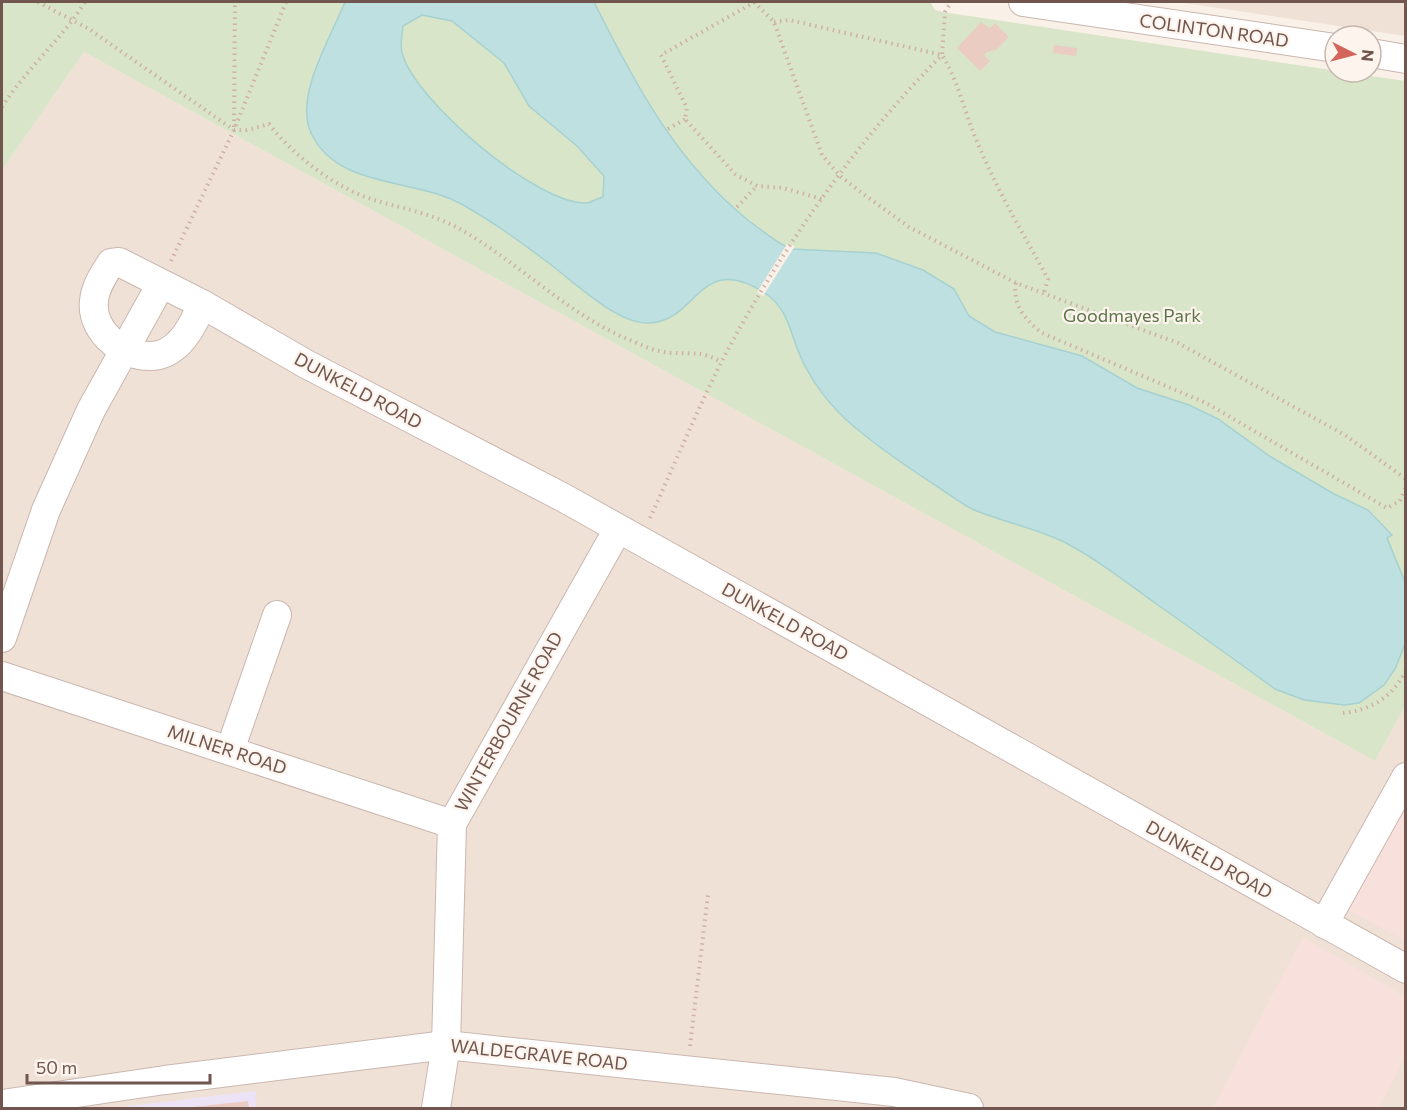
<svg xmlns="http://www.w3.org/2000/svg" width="1407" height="1110" font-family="Commissioner,sans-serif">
	<rect width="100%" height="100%" fill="#f9f0e7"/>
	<g fill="#f0e1d7">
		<polygon points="1178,2 1405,2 1405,36"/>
		<polygon points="84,52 1375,761 1405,706 1405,1108 2,1108 2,170"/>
	</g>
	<g fill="#f8e1dd">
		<polygon points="1405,791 1405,940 1340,906"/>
		<polygon points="1303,937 1405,997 1405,1056 1379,1108 1213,1108"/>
	</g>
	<polygon fill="#ece4f6" points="255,1091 257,1108 113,1108"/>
	<polygon fill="#d8e5c8" points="2,2 930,2 935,10 942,12 1405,81 1405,706 1375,761 84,52 2,170"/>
	<path fill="#bee0e0" stroke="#a6d1d1" stroke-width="1.5" fill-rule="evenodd" d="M345,2H594C635,84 676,162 749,221C763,231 775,242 791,249L876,253L923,270L954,289L969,316L995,332L1082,356L1137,388L1189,405L1218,419L1271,457L1334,494L1368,510L1392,535L1387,538L1405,582V644L1395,669L1384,685L1359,703L1344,705L1304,700L1275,689C1235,660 1195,631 1155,603C1126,582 1098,560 1066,543C1037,528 1002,522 972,509C960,503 949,494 938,487C912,470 886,453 862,433C838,415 816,389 803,362C790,336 790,310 765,293C698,250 698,323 648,323C615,323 572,280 546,261C519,241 492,221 463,205C415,177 338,190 311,133C294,96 331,37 345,2ZM422,15L452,21L504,63L529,106L577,146L604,176L603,197C598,198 591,203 586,203C536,204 415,101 402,53C400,45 402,34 403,26Z"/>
	<polygon fill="#f9f0e7" points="787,244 795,246 763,296 757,292"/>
	<g fill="#ebccc3">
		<polygon points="981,22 990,28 995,23 1009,37 996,50 987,52 984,55 990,61 980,71 957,48"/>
		<polygon points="1054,45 1077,48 1076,56 1053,53"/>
		<polygon points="248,1101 249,1108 192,1108 192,1107"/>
	</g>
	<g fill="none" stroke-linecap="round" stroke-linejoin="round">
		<g stroke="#cab7af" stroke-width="30">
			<g id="minor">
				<polyline points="1023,2 1335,48"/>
				<polyline points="1371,53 1406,59"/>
				<path d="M202,304C194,323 182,349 159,355C128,362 90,333 94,301C95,287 104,274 111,263L119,262L202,304L306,364L564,498L1406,969"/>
				<polyline points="2,638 46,510 91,410 161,284"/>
				<polyline points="2,676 452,824"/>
				<polyline points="230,750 277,615"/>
				<polyline points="1324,924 1406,777"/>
				<polyline points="2,1104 165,1080 446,1045 894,1092 969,1108"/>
				<polyline points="436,1108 446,1045 452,824 618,529"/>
			</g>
		</g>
		<g stroke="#d0b0a6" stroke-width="4" stroke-dasharray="1.5 4.5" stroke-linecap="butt">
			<path d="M38,2L89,29L234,130H247L269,124C294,156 333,186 371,199C400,208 431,213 458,228C516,260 568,315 630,340C643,346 659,353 674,353C695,354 702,351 721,362"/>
			<polyline points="754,2 774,22 822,155 840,176 862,193 909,227 1016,283 1178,343 1345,435 1406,479"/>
			<polyline points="755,2 661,55 687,108 685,119 735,174 757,186 783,188 822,199"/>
			<path d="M774,22L789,20L942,55C959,82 965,115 978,144C998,192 1024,235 1048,279L1044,293"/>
			<path d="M2,107C26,69 61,40 85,2"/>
			<polyline points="234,127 235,2"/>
			<polyline points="668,129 685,119"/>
			<polyline points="737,207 757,186"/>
			<polyline points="171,261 234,130 286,2"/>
			<path d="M1016,283C1012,305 1026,321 1042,333L1206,403L1387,508L1400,501L1406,487"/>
			<path d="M650,518C674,466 696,412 722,361C779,252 856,141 942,55L945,12L951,2"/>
			<path d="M1343,713C1371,710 1393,697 1406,670"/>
			<polyline points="690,1046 708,895"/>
		</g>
		<use href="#minor" stroke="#fff" stroke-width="28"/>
	</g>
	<g text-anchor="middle" stroke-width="4.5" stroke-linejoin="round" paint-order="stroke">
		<g font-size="18" fill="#70564f" stroke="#fdf4ed">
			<text transform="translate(1214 31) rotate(8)" y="6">COLINTON ROAD</text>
			<text transform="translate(358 391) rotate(28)" y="6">DUNKELD ROAD</text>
			<text transform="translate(785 622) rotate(29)" y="6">DUNKELD ROAD</text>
			<text transform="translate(509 722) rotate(-61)" y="6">WINTERBOURNE ROAD</text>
			<text transform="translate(227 750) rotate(18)" y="6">MILNER ROAD</text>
			<text transform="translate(1209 860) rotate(29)" y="6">DUNKELD ROAD</text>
			<text transform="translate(539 1055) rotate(6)" y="6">WALDEGRAVE ROAD</text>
		</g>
		<g font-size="18" fill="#5c7449" stroke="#fdf4ed">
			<text x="1132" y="322">Goodmayes Park</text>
		</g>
	</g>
	<rect width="1407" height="1110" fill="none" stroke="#70564f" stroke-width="6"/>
	<g transform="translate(1353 54) rotate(96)"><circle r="28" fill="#fdf4ed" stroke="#c5b5ae" stroke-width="1.5"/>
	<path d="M0-4.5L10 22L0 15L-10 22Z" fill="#d3655d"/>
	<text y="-9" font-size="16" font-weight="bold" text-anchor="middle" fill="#70564f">N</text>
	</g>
	<path d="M27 1074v9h183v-9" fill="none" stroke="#70564f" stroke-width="3"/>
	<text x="36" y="1074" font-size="18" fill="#70564f" stroke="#fdf4ed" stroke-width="4.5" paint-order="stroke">50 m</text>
</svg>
